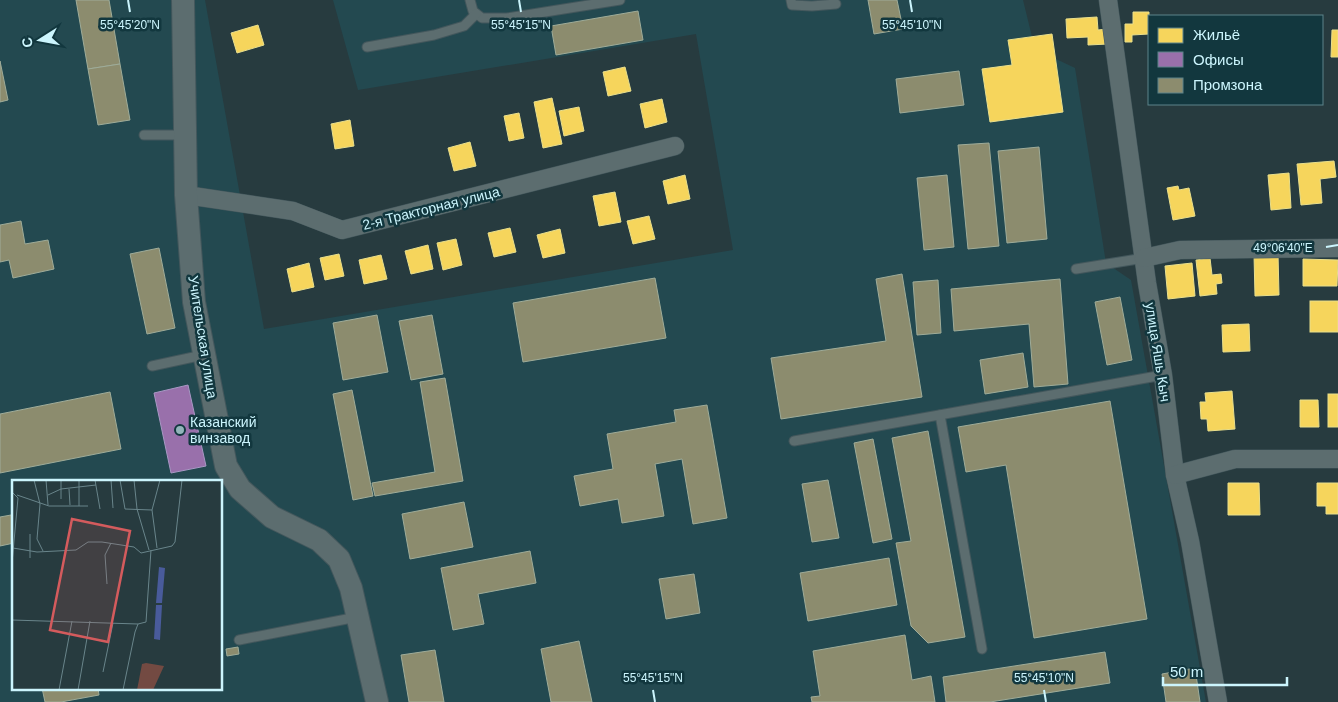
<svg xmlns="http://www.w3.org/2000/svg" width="1338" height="702" font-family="Arial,sans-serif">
	<rect width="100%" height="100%" fill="#273b3f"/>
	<path fill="#234950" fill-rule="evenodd" d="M0,0H205L264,329L733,250L696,34L358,90L333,0H1023L1035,49L1075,68L1106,263L1131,280L1206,702H0ZM14,481H221V688H14Z"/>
	<g fill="#f6d55c" stroke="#e9df8c">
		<polygon points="1133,12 1149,12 1149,34 1132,35 1132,42 1125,42 1125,24 1133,24"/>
		<polygon points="1097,17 1098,30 1107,29 1108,44 1088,45 1088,37 1067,38 1066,19"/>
		<polygon points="258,25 264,45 237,53 231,33"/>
		<polygon points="1332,30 1338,30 1338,57 1331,57"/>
		<polygon points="1052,34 1063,112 990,122 982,69 1012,65 1008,40"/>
		<polygon points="625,67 631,91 608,96 603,72"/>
		<polygon points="552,98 562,144 543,148 534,102"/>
		<polygon points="662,99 667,122 645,128 640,104"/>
		<polygon points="579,107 584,131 564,136 559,111"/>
		<polygon points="519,113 524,138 509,141 504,116"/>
		<polygon points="350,120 354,146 335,149 331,124"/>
		<polygon points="470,142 476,166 454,171 448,148"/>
		<polygon points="1334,161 1336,177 1320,179 1322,203 1301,205 1297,164"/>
		<polygon points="1289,173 1291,208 1271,210 1268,175"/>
		<polygon points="685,175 690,199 668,204 663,181"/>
		<polygon points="1178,186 1179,190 1189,188 1195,216 1173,220 1167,188"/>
		<polygon points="615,192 621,222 599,226 593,196"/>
		<polygon points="649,216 655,239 633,244 627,221"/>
		<polygon points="510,228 516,252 494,257 488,233"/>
		<polygon points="560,229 565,253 543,258 537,235"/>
		<polygon points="456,239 462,265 443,270 437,243"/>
		<polygon points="428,245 433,269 411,274 405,251"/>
		<polygon points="339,254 344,276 325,280 320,258"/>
		<polygon points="1278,254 1279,295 1255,296 1254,255"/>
		<polygon points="381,255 387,279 364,284 359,260"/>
		<polygon points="1210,258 1212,275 1221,274 1222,283 1216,284 1217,294 1200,296 1196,260"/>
		<polygon points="1303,259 1338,260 1337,286 1303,286"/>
		<polygon points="309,263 314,287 292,292 287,269"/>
		<polygon points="1192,263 1195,296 1168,299 1165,266"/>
		<rect x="1310" y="301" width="28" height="31"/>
		<polygon points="1249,324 1250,351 1223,352 1222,325"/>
		<polygon points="1232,391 1235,429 1208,431 1207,419 1201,419 1200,402 1206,402 1205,393"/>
		<rect x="1328" y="394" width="10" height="33"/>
		<polygon points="1300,400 1318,400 1319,427 1300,427"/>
		<polygon points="1228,483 1259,483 1260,515 1228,515"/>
		<polygon points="1317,483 1338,483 1338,514 1326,514 1326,506 1317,506"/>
	</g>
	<polygon fill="#9970ab" stroke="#a898c4" points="188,385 206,466 171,473 154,393"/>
	<g fill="#8c8c6e" stroke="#9fac99">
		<polygon points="76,0 109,0 120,64 88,69"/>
		<polygon points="868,0 897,0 903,29 874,34"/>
		<polygon points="638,11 643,40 556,55 551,26"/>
		<polygon points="0,61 8,100 0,102"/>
		<polygon points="120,64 130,120 98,125 88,69"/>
		<polygon points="959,71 964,105 900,113 896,79"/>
		<polygon points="989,143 999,246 968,249 958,145"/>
		<polygon points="1039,147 1047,239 1007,243 998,151"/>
		<polygon points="947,175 954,247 924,250 917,178"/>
		<polygon points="21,221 25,244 48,240 54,269 13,278 9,260 0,262 0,225"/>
		<polygon points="159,248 175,328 147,334 130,254"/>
		<polygon points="902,274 922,397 781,419 771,358 886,341 876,279"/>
		<polygon points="655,278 666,338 523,362 513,303"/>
		<polygon points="1060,279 1068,384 1034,387 1029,324 954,331 951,289"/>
		<polygon points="938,280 941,333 917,335 913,282"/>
		<polygon points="1120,297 1132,360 1107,365 1095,302"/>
		<polygon points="377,315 388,372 343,380 333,323"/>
		<polygon points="432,315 443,374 411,380 399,321"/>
		<polygon points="1023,353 1028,387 985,394 980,360"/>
		<polygon points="445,378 463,481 375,496 372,483 435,472 420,382"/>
		<polygon points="352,390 373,496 353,500 333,394"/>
		<polygon points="110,392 121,449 0,473 0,414"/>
		<polygon points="1110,401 1147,619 1034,638 1006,465 966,472 958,427"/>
		<polygon points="707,405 727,518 693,524 682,459 655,464 664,516 622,523 618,499 580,506 574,476 613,469 607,434 676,422 674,410"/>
		<polygon points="928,431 965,637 928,643 911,626 896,543 911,541 892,438"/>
		<polygon points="873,439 892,539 873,543 854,443"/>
		<polygon points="828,480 839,538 812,542 802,484"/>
		<polygon points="464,502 473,547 410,559 402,514"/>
		<polygon points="11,515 14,527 14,543 0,546 0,517"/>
		<polygon points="530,551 536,583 478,594 484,624 453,630 441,568"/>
		<polygon points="889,558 897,605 808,621 800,573"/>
		<polygon points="694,574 700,613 666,619 659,579"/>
		<polygon points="905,635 912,680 931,676 935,702 812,702 811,697 820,696 813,651"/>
		<polygon points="579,641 592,702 551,702 541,649"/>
		<polygon points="238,647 239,654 227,656 226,649"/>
		<polygon points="435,650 444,702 409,702 401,655"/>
		<polygon points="1105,652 1110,683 990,702 946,702 943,677"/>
		<polygon points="1195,668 1200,702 1166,702 1162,674"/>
		<polygon points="42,688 98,688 99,695 61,702 45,702"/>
	</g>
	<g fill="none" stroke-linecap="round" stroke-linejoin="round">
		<g stroke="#43575c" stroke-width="11">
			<g id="service">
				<polyline points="470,0 473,11 482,18 507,18 620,0"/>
				<polyline points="791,0 792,5 812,6 836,4"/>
				<polyline points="367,47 434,35 464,26 476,14"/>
				<polyline points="144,135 184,135"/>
				<polyline points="1076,269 1144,258"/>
				<polyline points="152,366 203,355"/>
				<polyline points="940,415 982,649"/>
				<polyline points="794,441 1163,375"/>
				<polyline points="239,640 357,617"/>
			</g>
		</g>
		<g stroke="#43575c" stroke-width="19">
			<g id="minor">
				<polyline points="1108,0 1147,283 1163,375 1175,475 1190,541 1218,702"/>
				<polyline points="186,195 293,211 342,230 675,146"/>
				<polyline points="1144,258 1180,250 1338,248"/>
				<polyline points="1175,475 1235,459 1338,459"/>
			</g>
		</g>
		<g stroke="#43575c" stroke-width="24">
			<polyline id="tertiary" points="183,0 186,195 194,302 226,466 240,489 272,517 319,540 339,559 351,588 377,702"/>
		</g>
		<use href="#service" stroke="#5c6d6f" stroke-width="9"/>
		<use href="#minor" stroke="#5c6d6f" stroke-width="18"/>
		<use href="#tertiary" stroke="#5c6d6f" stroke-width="22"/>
	</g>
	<path fill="none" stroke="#ccf5fd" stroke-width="2" d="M128,0L130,12M519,0L521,12M910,0L912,12M1326,247L1338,245M653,690L655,702M1044,690L1046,702"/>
	<circle fill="#92b4ba" stroke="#12373e" stroke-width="2" cx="180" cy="430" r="5"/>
	<g text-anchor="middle" stroke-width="5" stroke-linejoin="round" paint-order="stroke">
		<g font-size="14" fill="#ccf5fd" stroke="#12373e">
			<text transform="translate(431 208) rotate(-14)" y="5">2-я Тракторная улица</text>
			<text transform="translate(203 337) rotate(81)" y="5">Учительская улица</text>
			<text transform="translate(1158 352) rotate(81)" y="5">улица Яшь Кыч</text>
		</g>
		<g font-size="14" fill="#ccf5fd" stroke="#12373e" text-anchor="start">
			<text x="190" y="427">Казанский<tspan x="190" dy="16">винзавод</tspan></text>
		</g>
	</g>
	<g transform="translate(12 480)">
		<rect width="210" height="210" fill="#273b3f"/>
		<path d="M134,183L152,186L141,210H125L130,184Z" fill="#734a42"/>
		<path d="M147,87L153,88L150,123H144ZM144,125H150L148,160L142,159Z" fill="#495b9b"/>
		<path fill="none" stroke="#69858b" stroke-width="1" d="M22,0L28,24L25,59L31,71M34,0L36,25M49,0V19M67,0V26M83,0L88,29M99,0L101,28M108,0L113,29L140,30M122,0L125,29L137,70M57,9L58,25M0,12L6,18L0,83M5,15L37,26H76M36,15L49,9L84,5M1,68L25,72L64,70L76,62H90L122,67L129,73L160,66L163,62L170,0M145,68L140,30L148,0M18,78V54M95,104L93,75L99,63M0,140L126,144M91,192L101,143M47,210L60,141M66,210L78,141M111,210L123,152L126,144L134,142L139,70"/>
		<path fill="#d45b5d" fill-opacity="0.15" stroke="#d45b5d" stroke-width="2.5" d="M60,39L118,51L96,162L38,150Z"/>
		<rect width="210" height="210" fill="none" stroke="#ccf5fd" stroke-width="2.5"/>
	</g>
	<g font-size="12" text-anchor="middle" fill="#ccf5fd" stroke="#12373e" stroke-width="5" stroke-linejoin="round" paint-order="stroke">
		<text x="130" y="29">55°45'20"N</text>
		<text x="521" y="29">55°45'15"N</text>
		<text x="912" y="29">55°45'10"N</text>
		<text x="1283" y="252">49°06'40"E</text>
		<text x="653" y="682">55°45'15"N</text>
		<text x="1044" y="682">55°45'10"N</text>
	</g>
	<rect x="1148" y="15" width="175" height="90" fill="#12373e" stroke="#5c838a"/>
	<rect x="1158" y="28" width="25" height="15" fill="#f6d55c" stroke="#5c838a"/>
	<text x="1193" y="40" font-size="15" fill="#ccf5fd">Жильё</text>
	<rect x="1158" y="52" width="25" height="15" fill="#9970ab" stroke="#5c838a"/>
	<text x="1193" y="65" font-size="15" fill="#ccf5fd">Офисы</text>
	<rect x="1158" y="78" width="25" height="15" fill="#8c8c6e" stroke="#5c838a"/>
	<text x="1193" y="90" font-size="15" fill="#ccf5fd">Промзона</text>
	<g transform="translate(40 40) rotate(259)" stroke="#12373e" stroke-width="4" paint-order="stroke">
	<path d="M0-4L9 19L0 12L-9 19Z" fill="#ccf5fd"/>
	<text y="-8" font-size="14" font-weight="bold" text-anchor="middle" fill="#ccf5fd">С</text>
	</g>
	<path d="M1163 677v8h124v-8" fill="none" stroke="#ccf5fd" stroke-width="2.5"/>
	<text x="1170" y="677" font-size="15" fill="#ccf5fd" stroke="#12373e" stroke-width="4" paint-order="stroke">50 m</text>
</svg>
